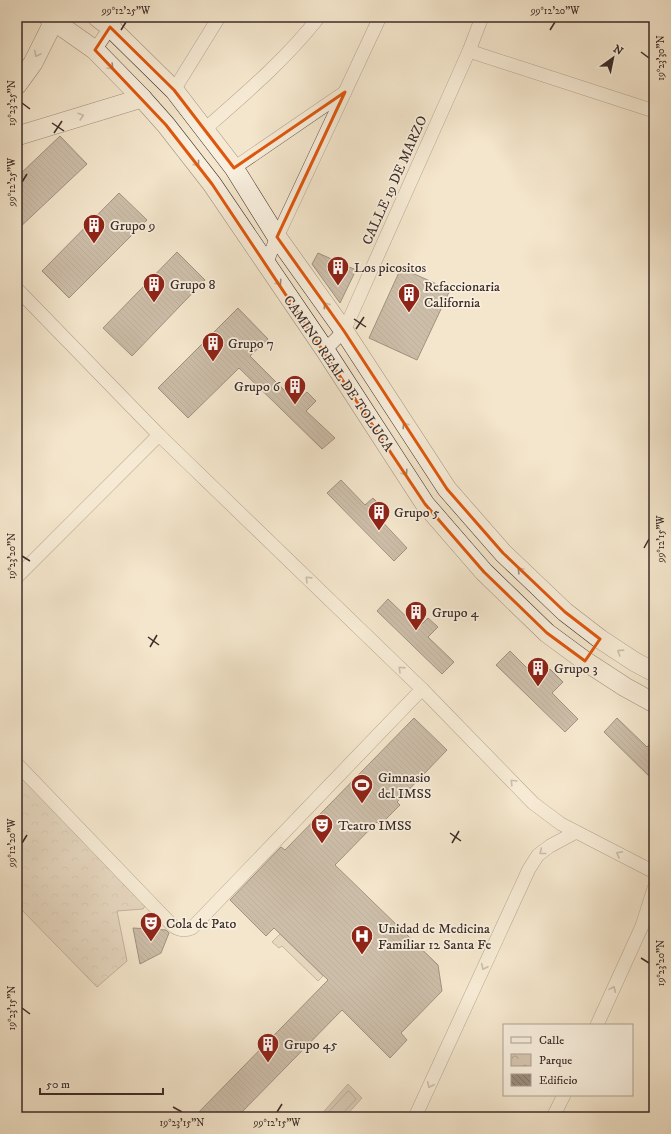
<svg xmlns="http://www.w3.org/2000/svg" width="671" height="1134" font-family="'IM FELL DW Pica',serif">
	<defs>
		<pattern id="park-crowns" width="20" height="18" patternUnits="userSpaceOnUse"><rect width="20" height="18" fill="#d5c6b0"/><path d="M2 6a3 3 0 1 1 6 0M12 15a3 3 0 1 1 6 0" fill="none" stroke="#b8aa97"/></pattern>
		<pattern id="building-back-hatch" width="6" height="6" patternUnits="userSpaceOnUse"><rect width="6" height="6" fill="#9b8d7d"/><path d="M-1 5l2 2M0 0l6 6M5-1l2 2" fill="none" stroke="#807366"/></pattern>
	</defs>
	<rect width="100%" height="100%" fill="#f4e6cc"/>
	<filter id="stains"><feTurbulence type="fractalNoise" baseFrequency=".005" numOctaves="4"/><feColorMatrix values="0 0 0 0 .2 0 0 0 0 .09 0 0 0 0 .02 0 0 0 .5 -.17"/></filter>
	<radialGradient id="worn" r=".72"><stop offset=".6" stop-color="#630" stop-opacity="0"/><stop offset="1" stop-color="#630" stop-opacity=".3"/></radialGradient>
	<polygon fill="url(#park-crowns)" stroke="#88796c" points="17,767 149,899 143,909 117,911 127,961 97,987 17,905"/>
	<polygon fill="#d5c6b0" stroke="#88796c" points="280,934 323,976 318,981 282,946 279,948 272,942"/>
	<polygon fill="#b5a794" stroke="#847669" points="348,1084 362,1098 345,1117 319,1117"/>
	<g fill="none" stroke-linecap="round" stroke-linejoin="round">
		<polyline stroke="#786a5e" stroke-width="1" points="324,1117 347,1092 349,1091 356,1099 343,1113 342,1117"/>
	</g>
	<g fill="url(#building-back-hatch)" stroke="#3b2c28">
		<polygon points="60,136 87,164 17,230 17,177"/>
		<polygon points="119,193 147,220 69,298 42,271"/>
		<polygon points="177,252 205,280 132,356 103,328"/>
		<polygon points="318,253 356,270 340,303 312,264"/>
		<polygon points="401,268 450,290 417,360 369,338"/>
		<polygon points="238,308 268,339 250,356 296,402 307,392 316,401 306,411 335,438 322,449 239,368 188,418 158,388"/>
		<polygon points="341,480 365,505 373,498 384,509 377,516 407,548 394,561 327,493"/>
		<polygon points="388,599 418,628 428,618 438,627 428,637 454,662 442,674 377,611"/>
		<polygon points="510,651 539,680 550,669 563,682 552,693 578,719 565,732 496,665"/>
		<polygon points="414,718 447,750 397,802 400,805 380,825 377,822 335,865 438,965 442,991 401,1033 407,1040 390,1058 342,1010 237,1117 194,1117 328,980 274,928 266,936 230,900 281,847 285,850"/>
		<polygon points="617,718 647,747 654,740 654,781 604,732"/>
		<polygon points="133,928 166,930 169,933 161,953 140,964"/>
	</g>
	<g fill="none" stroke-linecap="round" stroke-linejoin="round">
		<g stroke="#695a51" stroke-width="14">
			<g id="minor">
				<polyline points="95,50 117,17"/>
				<polyline points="469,51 654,111"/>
				<polyline points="174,90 219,17"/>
				<path d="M205,129C245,94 286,59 319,17"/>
				<polyline points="234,168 345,92"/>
				<polyline points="266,264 277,237 380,17"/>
				<polyline points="17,289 159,435 422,689 533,803 561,824 654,872"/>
				<polyline points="325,350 344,331 469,51 482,17"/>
				<polyline points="17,577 159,435"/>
				<path d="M17,764L173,926C180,931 185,931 192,928L422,689"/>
				<polyline points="597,1025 642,926 654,888"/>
				<polyline points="415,1117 529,869 538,855 550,846 576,832"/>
				<polyline points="553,1117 564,1095"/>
			</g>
		</g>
		<g stroke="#3b2c28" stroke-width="20">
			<g id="secondary">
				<polyline points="48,17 95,50 142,98 166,125 212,184 325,350 425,504 484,572 547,633 585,661 625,687 654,703"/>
				<polyline points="97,17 110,27 174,90 234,168 277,237 344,331 447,489 503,553 565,612 600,639 635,662 654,672"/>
				<polyline points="17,85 33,63 56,17"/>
				<polyline points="17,136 142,98"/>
			</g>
		</g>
		<use href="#minor" stroke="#f8efde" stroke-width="13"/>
		<use href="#secondary" stroke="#f8efde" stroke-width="19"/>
	</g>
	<defs><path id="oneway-chevron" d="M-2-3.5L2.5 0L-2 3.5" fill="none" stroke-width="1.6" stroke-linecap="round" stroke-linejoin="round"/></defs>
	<g stroke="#9a8e83">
		<use href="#oneway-chevron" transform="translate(37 54) rotate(118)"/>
		<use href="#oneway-chevron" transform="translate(111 67) rotate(46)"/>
		<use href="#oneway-chevron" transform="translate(81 116) rotate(-17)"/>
		<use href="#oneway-chevron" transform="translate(197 164) rotate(52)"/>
		<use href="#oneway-chevron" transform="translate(279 283) rotate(56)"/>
		<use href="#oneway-chevron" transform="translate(326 305) rotate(-126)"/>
		<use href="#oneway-chevron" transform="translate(405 425) rotate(-123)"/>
		<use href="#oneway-chevron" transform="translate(405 473) rotate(57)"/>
		<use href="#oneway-chevron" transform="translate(520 570) rotate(-135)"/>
		<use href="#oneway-chevron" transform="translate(308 579) rotate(-136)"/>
		<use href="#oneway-chevron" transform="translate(620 652) rotate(-147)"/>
		<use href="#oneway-chevron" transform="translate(401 669) rotate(-136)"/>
		<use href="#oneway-chevron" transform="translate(513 782) rotate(-134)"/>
		<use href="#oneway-chevron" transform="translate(542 852) rotate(141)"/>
		<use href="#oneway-chevron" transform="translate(619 854) rotate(-153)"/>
		<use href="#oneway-chevron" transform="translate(484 967) rotate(115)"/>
		<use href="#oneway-chevron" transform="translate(613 989) rotate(-66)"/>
		<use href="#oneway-chevron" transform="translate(430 1085) rotate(115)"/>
	</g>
	<path d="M0 0H671V1134H0ZM110,27L174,90L234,168L345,92L277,237L344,331L447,489L503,553L565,612L600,639L585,661L547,633L484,572L425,504L212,184L166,125L95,50Z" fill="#f4e6cc" fill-opacity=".55" fill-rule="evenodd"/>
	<path fill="none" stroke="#df570d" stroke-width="3" stroke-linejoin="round" d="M110,27L174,90L234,168L345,92L277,237L344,331L447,489L503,553L565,612L600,639L585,661L547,633L484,572L425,504L212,184L166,125L95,50Z"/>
	<path fill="none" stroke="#3b2c28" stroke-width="1.5" d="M121,30L126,22M550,30L555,22M641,52L649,58M22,103L30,109M52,123L64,131M54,133L62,121M22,182L27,174M354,319L366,327M356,329L364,317M644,548L649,539M22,556L30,561M148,637L159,645M150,647L157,635M450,833L461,841M22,843L27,835M452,843L459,831M641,958L649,963M22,1008L30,1014M173,1107L182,1112M277,1112L282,1104"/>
	<defs>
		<g id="building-pin" transform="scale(1.15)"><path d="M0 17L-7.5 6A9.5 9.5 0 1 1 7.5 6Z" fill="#8f2418" stroke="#f8efde"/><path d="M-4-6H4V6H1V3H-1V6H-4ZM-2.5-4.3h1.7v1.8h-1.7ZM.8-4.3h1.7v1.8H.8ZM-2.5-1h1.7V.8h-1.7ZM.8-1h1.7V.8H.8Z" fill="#fff"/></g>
		<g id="stadium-pin" transform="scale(1.15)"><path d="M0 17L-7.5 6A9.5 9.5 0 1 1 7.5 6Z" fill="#8f2418" stroke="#f8efde"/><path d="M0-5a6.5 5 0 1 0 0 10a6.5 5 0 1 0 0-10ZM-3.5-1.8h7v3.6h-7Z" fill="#fff"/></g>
		<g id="theatre-pin" transform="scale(1.15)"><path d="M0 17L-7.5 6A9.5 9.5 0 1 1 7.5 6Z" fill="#8f2418" stroke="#f8efde"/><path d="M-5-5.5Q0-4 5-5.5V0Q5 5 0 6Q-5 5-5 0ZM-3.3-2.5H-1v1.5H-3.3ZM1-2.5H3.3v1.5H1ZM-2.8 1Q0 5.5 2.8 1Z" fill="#fff"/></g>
		<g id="hospital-pin" transform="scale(1.15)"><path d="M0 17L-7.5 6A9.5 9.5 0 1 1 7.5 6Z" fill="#8f2418" stroke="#f8efde"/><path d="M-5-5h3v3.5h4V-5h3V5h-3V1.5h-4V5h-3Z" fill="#fff"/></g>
	</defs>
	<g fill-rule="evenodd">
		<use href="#building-pin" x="94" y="225"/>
		<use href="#building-pin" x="338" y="267"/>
		<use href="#building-pin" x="154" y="284"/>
		<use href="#building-pin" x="409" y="294"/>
		<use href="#building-pin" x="213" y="343"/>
		<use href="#building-pin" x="295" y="386"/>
		<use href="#building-pin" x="379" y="512"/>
		<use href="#building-pin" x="416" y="612"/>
		<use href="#building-pin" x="538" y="668"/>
		<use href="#stadium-pin" x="362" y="785"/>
		<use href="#theatre-pin" x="322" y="825"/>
		<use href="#theatre-pin" x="151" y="923"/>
		<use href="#hospital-pin" x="362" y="936"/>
		<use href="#building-pin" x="268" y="1044"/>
	</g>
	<g text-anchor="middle" stroke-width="3.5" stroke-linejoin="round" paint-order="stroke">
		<g font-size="14" fill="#3b2c28" stroke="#f8efde">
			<text transform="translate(394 180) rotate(-66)" y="5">CALLE 19 DE MARZO</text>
			<text transform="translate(339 373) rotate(56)" y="5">CAMINO REAL DE TOLUCA</text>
		</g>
		<g font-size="14" fill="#3b2c28" stroke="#f8efde" text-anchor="start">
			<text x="110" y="230">Grupo 9</text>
			<text x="354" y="272">Los picositos</text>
			<text x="170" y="289">Grupo 8</text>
			<text x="424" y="291">Refaccionaria<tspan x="424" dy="16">California</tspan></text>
			<text x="228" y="348">Grupo 7</text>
			<text x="280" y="391" text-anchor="end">Grupo 6</text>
			<text x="394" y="517">Grupo 5</text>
			<text x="432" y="617">Grupo 4</text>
			<text x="554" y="673">Grupo 3</text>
			<text x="378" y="782">Gimnasio<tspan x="378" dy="16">del IMSS</tspan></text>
			<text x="338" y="830">Teatro IMSS</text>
			<text x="166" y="928">Cola de Pato</text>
			<text x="378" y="933">Unidad de Medicina<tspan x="378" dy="16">Familiar 12 Santa Fe</tspan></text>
			<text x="284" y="1049">Grupo 45</text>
		</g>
	</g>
	<rect width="671" height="1134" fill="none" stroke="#f4e6cc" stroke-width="44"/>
	<rect x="503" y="1024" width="130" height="72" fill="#f8efde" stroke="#aca195"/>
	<rect x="511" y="1037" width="20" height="6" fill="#f8efde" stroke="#aca195"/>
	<text x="539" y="1044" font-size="12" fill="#3b2c28">Calle</text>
	<rect x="511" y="1054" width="20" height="12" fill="url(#park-crowns)" stroke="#aca195"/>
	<text x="539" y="1064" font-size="12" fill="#3b2c28">Parque</text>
	<rect x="511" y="1074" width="20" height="12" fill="url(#building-back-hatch)" stroke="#aca195"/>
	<text x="539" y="1084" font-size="12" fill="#3b2c28">Edificio</text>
	<g transform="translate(613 58) rotate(33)" stroke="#f8efde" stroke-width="3" paint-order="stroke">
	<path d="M0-3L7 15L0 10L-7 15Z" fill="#3b2c28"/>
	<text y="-6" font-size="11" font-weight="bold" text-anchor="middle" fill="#3b2c28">N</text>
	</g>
	<path d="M40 1088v6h123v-6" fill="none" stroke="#3b2c28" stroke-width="2"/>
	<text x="46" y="1088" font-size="12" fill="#3b2c28" stroke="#f8efde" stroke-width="3" paint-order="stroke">50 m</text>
	<rect x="22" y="22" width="627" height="1090" fill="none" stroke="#3b2c28" stroke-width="1.5"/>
	<g font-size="10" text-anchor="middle" fill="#3b2c28">
		<text x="126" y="14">99°12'25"W</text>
		<text x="555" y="14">99°12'20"W</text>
		<text transform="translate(660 58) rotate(-90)" y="4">19°23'30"N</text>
		<text transform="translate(11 103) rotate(-90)" y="4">19°23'25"N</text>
		<text transform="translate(11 182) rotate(-90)" y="4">99°12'25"W</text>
		<text transform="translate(660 539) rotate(-90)" y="4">99°12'15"W</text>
		<text transform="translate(11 556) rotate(-90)" y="4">19°23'20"N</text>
		<text transform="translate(11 843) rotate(-90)" y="4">99°12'20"W</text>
		<text transform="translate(660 963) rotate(-90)" y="4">19°23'20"N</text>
		<text transform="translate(11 1008) rotate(-90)" y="4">19°23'15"N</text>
		<text x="182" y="1126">19°23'15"N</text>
		<text x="277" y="1126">99°12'15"W</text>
	</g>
	<rect width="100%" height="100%" filter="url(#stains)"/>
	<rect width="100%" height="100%" fill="url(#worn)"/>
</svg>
